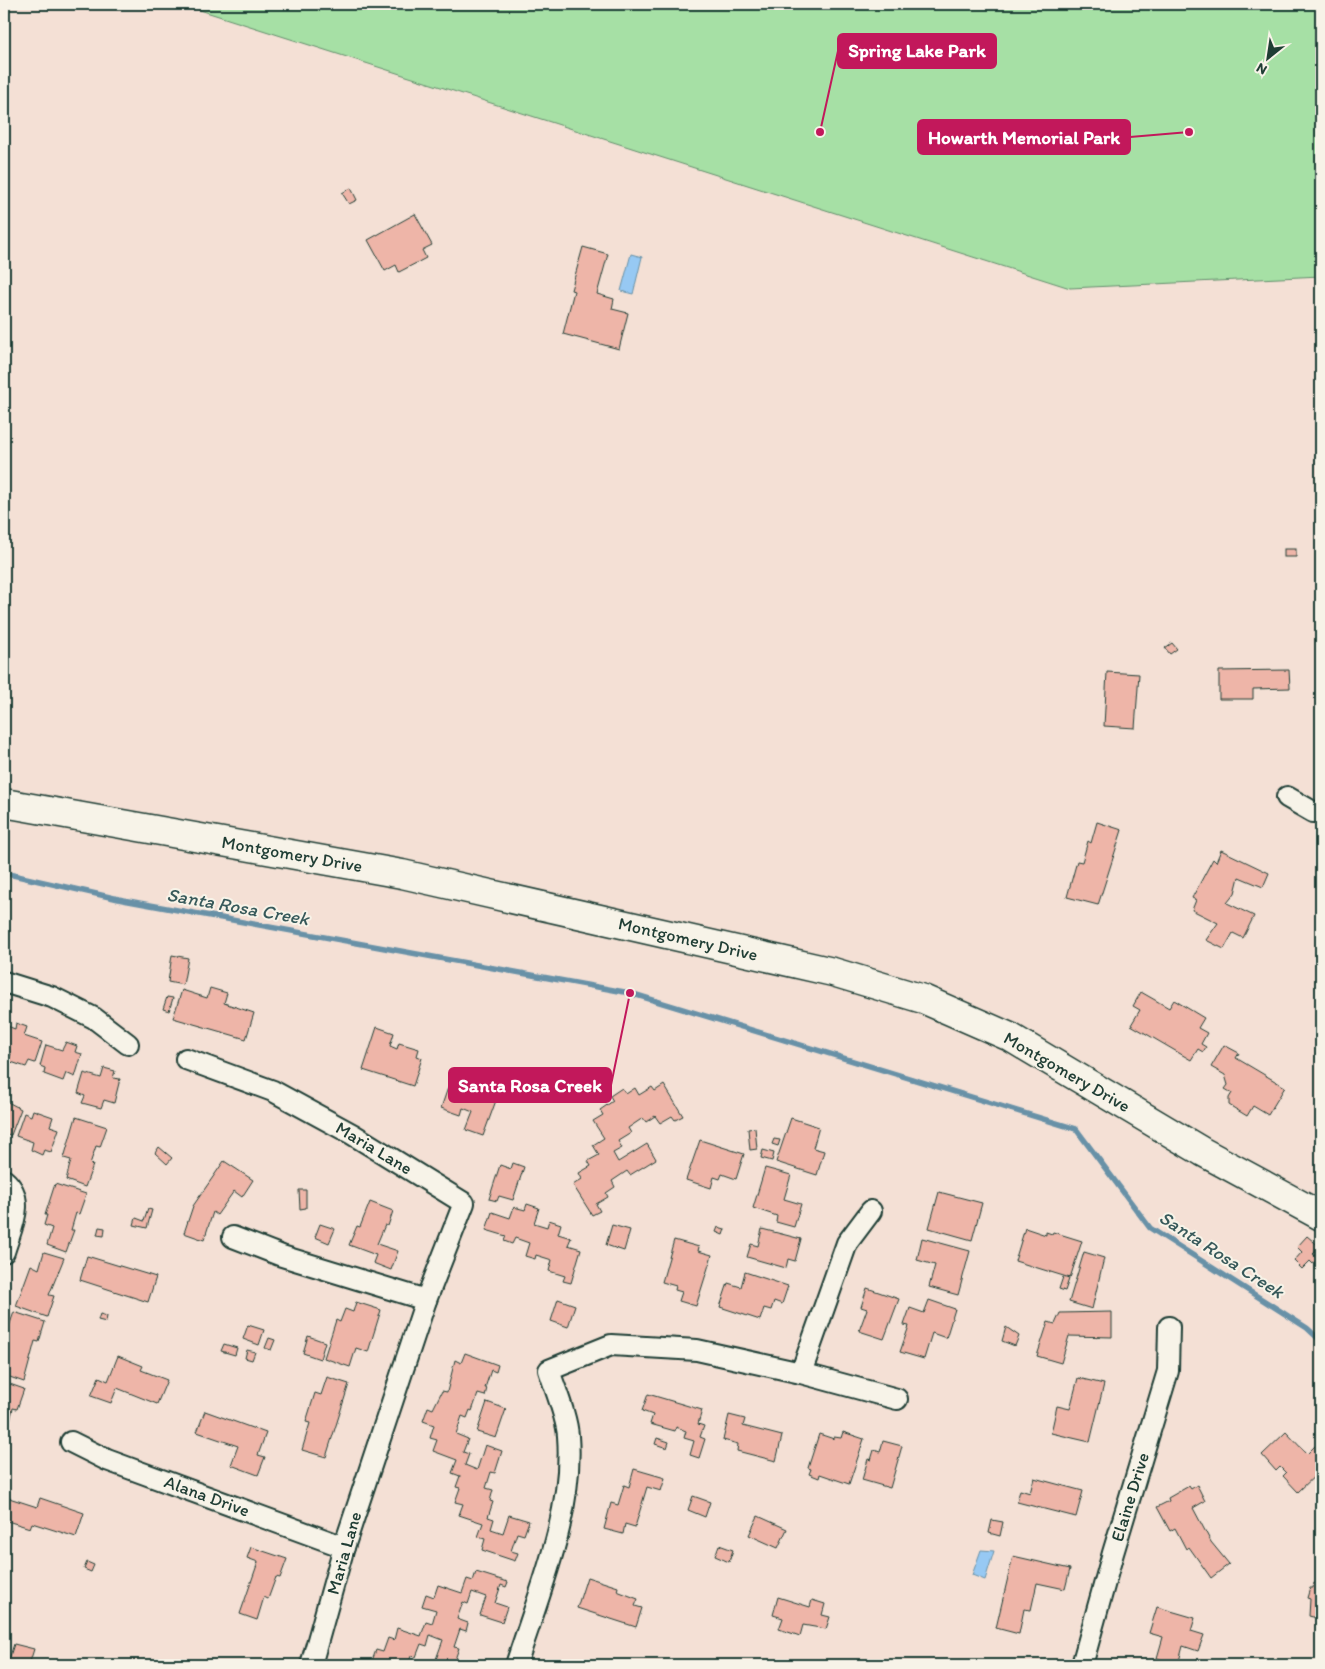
<svg xmlns="http://www.w3.org/2000/svg" width="1325" height="1669" font-family="Itim,sans-serif">
	<rect width="100%" height="100%" fill="#f4e0d5"/>
	<filter id="ink" filterUnits="userSpaceOnUse"><feTurbulence type="fractalNoise" baseFrequency=".02" numOctaves="2"/><feDisplacementMap in="SourceGraphic" scale="10" xChannelSelector="R" yChannelSelector="G"/><feConvolveMatrix kernelMatrix="1 2 1 2 8 2 1 2 1" color-interpolation-filters="sRGB"/></filter>
	<g filter="url(#ink)">
		<polygon fill="#a6e0a5" stroke="#628e6c" points="181,4 1321,4 1321,276 1070,288"/>
		<g fill="#97c9f3" stroke="#6791a7">
			<polygon points="631,254 642,257 633,294 621,291"/>
			<polygon points="981,1550 994,1551 985,1580 972,1575"/>
		</g>
		<g fill="none" stroke-linecap="round" stroke-linejoin="round">
			<polyline stroke="#6791a7" stroke-width="5.5" points="4,873 123,900 630,993 1076,1129 1150,1228 1307,1328 1321,1341"/>
		</g>
		<g fill="#eeb5a8" stroke="#1f3d34">
			<polygon points="351,188 357,200 349,204 342,193"/>
			<polygon points="415,214 432,245 422,250 426,258 399,272 396,265 385,271 368,240"/>
			<polygon points="583,247 608,254 597,294 614,299 612,309 628,313 619,349 563,334 574,291 571,290"/>
			<rect x="1284" y="549" width="12" height="8"/>
			<polygon points="1172,643 1177,649 1170,654 1165,648"/>
			<polygon points="1289,670 1290,688 1253,689 1253,699 1219,699 1219,671"/>
			<polygon points="1107,672 1139,674 1135,728 1104,726"/>
			<polygon points="1097,822 1122,830 1098,905 1067,897 1077,861 1082,862 1088,841 1091,843"/>
			<polygon points="1221,850 1269,873 1263,887 1239,877 1235,893 1227,903 1254,916 1243,938 1233,933 1224,949 1206,940 1218,923 1192,910 1196,900 1192,898 1213,859 1216,862"/>
			<polygon points="172,955 188,958 183,985 168,982"/>
			<polygon points="210,988 227,993 224,1003 254,1013 246,1039 173,1018 182,990 207,998"/>
			<polygon points="1141,992 1169,1008 1174,1000 1204,1018 1198,1028 1207,1033 1201,1044 1206,1047 1203,1052 1198,1049 1191,1060 1131,1025 1140,1010 1133,1006"/>
			<polygon points="167,997 173,998 169,1011 163,1009"/>
			<polygon points="16,1023 27,1027 24,1036 42,1042 35,1063 29,1061 26,1067 8,1061 11,1054 4,1051 4,1038 7,1026 15,1029"/>
			<polygon points="377,1027 394,1033 390,1046 397,1049 399,1043 419,1049 417,1056 422,1058 413,1086 363,1070"/>
			<polygon points="66,1042 77,1046 75,1052 82,1054 75,1077 66,1073 63,1081 44,1074 45,1068 40,1066 46,1045 62,1050"/>
			<polygon points="1224,1045 1239,1053 1236,1058 1285,1087 1268,1115 1253,1106 1247,1116 1229,1105 1229,1098 1232,1093 1225,1089 1228,1085 1225,1075 1211,1067"/>
			<polygon points="104,1068 115,1071 113,1078 120,1079 114,1103 104,1100 101,1108 82,1103 85,1096 78,1093 84,1073 101,1078"/>
			<polygon points="451,1079 498,1095 483,1136 466,1130 473,1112 463,1108 461,1115 441,1108"/>
			<polygon points="664,1085 683,1116 675,1120 672,1116 660,1123 655,1116 646,1122 643,1118 628,1128 631,1133 618,1141 622,1148 613,1153 618,1162 647,1144 656,1159 630,1175 627,1171 612,1181 615,1187 606,1193 608,1197 596,1204 600,1211 592,1215 573,1185 582,1179 579,1173 591,1166 588,1161 599,1155 593,1145 604,1138 593,1121 603,1115 600,1110 613,1101 610,1096 622,1088 626,1094 635,1088 639,1095 652,1087 655,1091"/>
			<polygon points="4,1100 21,1109 11,1135 4,1134"/>
			<polygon points="33,1110 53,1117 50,1126 59,1129 51,1152 44,1150 42,1155 31,1150 33,1142 16,1136 24,1113 31,1116"/>
			<polygon points="76,1117 107,1127 100,1147 96,1146 90,1164 93,1165 85,1187 66,1180 71,1160 64,1158"/>
			<polygon points="791,1118 819,1127 813,1148 824,1151 817,1175 776,1162"/>
			<polygon points="755,1128 757,1149 750,1150 748,1129"/>
			<polygon points="1321,1134 1321,1147 1315,1144"/>
			<polygon points="774,1139 780,1140 778,1146 772,1144"/>
			<polygon points="700,1140 744,1154 736,1179 722,1174 720,1179 714,1177 711,1188 686,1180"/>
			<polygon points="159,1147 172,1158 167,1164 155,1153"/>
			<polygon points="763,1150 774,1153 772,1161 761,1158"/>
			<polygon points="224,1161 253,1180 242,1197 234,1191 217,1215 213,1212 204,1240 184,1233 193,1206"/>
			<polygon points="513,1163 524,1167 513,1200 499,1196 497,1201 489,1199 500,1165 511,1169"/>
			<polygon points="765,1168 791,1175 784,1199 801,1204 794,1227 776,1222 777,1216 753,1208"/>
			<polygon points="55,1184 86,1194 79,1214 76,1213 71,1230 74,1230 66,1252 47,1245 52,1228 44,1225 47,1215 45,1215"/>
			<polygon points="299,1190 306,1190 306,1208 300,1209"/>
			<polygon points="939,1192 982,1203 972,1240 929,1228"/>
			<polygon points="370,1202 393,1211 388,1226 385,1225 377,1244 398,1251 391,1270 373,1263 376,1255 349,1245 357,1226 360,1227"/>
			<polygon points="527,1204 539,1208 534,1223 547,1227 549,1220 561,1224 558,1234 571,1238 568,1245 581,1249 571,1283 563,1281 565,1276 549,1271 552,1260 536,1255 535,1259 525,1256 529,1243 515,1238 512,1244 504,1241 506,1236 486,1230 492,1212 510,1218 514,1207 525,1210"/>
			<polygon points="148,1209 152,1210 147,1228 134,1225 136,1218 144,1221"/>
			<polygon points="320,1224 335,1229 329,1243 315,1237"/>
			<polygon points="612,1225 630,1230 624,1251 606,1245"/>
			<polygon points="99,1227 105,1228 104,1236 97,1235"/>
			<polygon points="718,1227 725,1229 723,1235 716,1232"/>
			<polygon points="1025,1228 1046,1235 1046,1232 1052,1234 1053,1232 1082,1241 1070,1278 1015,1261"/>
			<polygon points="762,1229 801,1239 795,1261 788,1259 786,1268 747,1257 751,1244 758,1246"/>
			<polygon points="1307,1236 1320,1247 1313,1254 1318,1258 1313,1264 1310,1261 1302,1269 1294,1261 1302,1252 1297,1247"/>
			<polygon points="922,1238 970,1251 958,1295 929,1287 935,1265 917,1260"/>
			<polygon points="674,1240 699,1247 698,1251 712,1255 696,1306 679,1301 682,1292 675,1290 676,1286 662,1282"/>
			<polygon points="44,1252 64,1258 49,1295 54,1296 47,1317 16,1306 31,1265 39,1269"/>
			<polygon points="1084,1252 1104,1258 1092,1309 1069,1302"/>
			<polygon points="87,1256 156,1277 148,1302 80,1280"/>
			<polygon points="745,1272 788,1286 782,1304 774,1301 771,1310 764,1308 760,1320 720,1307 728,1283 741,1287"/>
			<polygon points="1063,1277 1069,1279 1065,1291 1059,1289"/>
			<polygon points="867,1288 899,1299 884,1339 859,1331 867,1309 861,1307"/>
			<polygon points="558,1299 575,1305 568,1327 551,1321"/>
			<polygon points="929,1300 955,1309 946,1338 932,1333 924,1359 900,1352 909,1326 904,1325 910,1308 924,1313"/>
			<polygon points="356,1302 381,1310 368,1352 356,1348 350,1367 324,1358 336,1320 340,1322 345,1309 353,1312"/>
			<polygon points="14,1312 45,1322 39,1342 35,1341 24,1382 4,1375 9,1356 4,1354 7,1342 4,1341"/>
			<polygon points="1112,1312 1112,1337 1069,1336 1061,1363 1037,1356 1048,1322 1055,1324 1060,1313"/>
			<polygon points="100,1314 107,1316 106,1322 98,1320"/>
			<polygon points="248,1325 264,1330 259,1345 243,1339"/>
			<polygon points="1006,1327 1019,1336 1015,1346 1002,1341"/>
			<polygon points="308,1336 325,1342 320,1359 303,1353"/>
			<polygon points="269,1338 275,1340 271,1350 265,1348"/>
			<polygon points="224,1344 237,1348 235,1355 221,1351"/>
			<polygon points="247,1350 255,1352 252,1360 245,1358"/>
			<polygon points="465,1353 498,1365 496,1372 491,1370 485,1388 487,1388 485,1396 478,1394 472,1411 470,1410 467,1418 462,1416 456,1434 468,1439 463,1452 469,1454 465,1465 477,1470 485,1445 502,1451 495,1473 491,1472 486,1488 493,1490 490,1501 493,1502 488,1517 494,1519 491,1529 503,1533 509,1515 529,1521 524,1535 517,1533 511,1551 518,1553 515,1561 482,1550 485,1539 478,1537 483,1523 459,1515 463,1504 455,1502 460,1488 456,1487 460,1476 452,1473 457,1460 433,1451 437,1440 430,1438 434,1425 423,1421 428,1407 433,1409 442,1391 447,1392 455,1360 461,1363"/>
			<polygon points="118,1356 143,1366 141,1370 167,1380 157,1404 117,1388 111,1403 91,1396 99,1377 108,1381"/>
			<polygon points="327,1377 349,1384 326,1457 302,1450 310,1423 306,1422 315,1393 321,1395"/>
			<polygon points="1078,1378 1104,1384 1090,1442 1051,1433 1057,1406 1070,1409"/>
			<polygon points="4,1382 24,1389 17,1409 13,1408 4,1447"/>
			<polygon points="648,1394 702,1410 698,1424 704,1426 700,1437 705,1439 699,1458 690,1455 694,1441 684,1438 686,1431 676,1427 675,1431 650,1424 653,1415 642,1411"/>
			<polygon points="487,1402 506,1409 496,1438 477,1432"/>
			<polygon points="205,1411 266,1433 258,1455 265,1457 258,1475 231,1465 238,1446 197,1432"/>
			<polygon points="729,1415 745,1419 743,1426 782,1436 776,1461 737,1451 738,1444 723,1440"/>
			<polygon points="843,1432 864,1439 849,1484 820,1474 819,1478 809,1474 811,1469 808,1468 819,1434 834,1439 834,1437 841,1438"/>
			<polygon points="1286,1432 1307,1454 1315,1446 1321,1453 1321,1470 1298,1492 1283,1476 1286,1473 1280,1467 1276,1471 1262,1455"/>
			<polygon points="657,1438 669,1442 667,1448 655,1444"/>
			<polygon points="883,1441 902,1446 890,1488 862,1480 868,1459 871,1460 874,1450 880,1452"/>
			<polygon points="634,1469 665,1478 661,1491 647,1487 635,1527 625,1524 623,1534 604,1529 611,1503 618,1505 624,1485 629,1487"/>
			<polygon points="1034,1478 1083,1491 1076,1517 1017,1502 1020,1490 1030,1493"/>
			<polygon points="1197,1485 1205,1501 1193,1508 1211,1542 1229,1564 1211,1578 1189,1547 1186,1549 1175,1528 1170,1531 1157,1507 1169,1501 1168,1498 1189,1486 1191,1489"/>
			<polygon points="693,1496 710,1502 705,1517 688,1510"/>
			<polygon points="6,1497 37,1507 40,1498 84,1513 76,1537 32,1523 30,1528 4,1520"/>
			<polygon points="758,1516 787,1529 778,1548 749,1535"/>
			<polygon points="992,1520 1003,1522 1000,1536 989,1533"/>
			<polygon points="719,1545 733,1550 729,1562 715,1556"/>
			<polygon points="251,1547 287,1559 280,1578 276,1577 268,1599 264,1597 257,1620 240,1614 258,1562 247,1558"/>
			<polygon points="1013,1556 1070,1569 1065,1589 1037,1583 1031,1610 1024,1609 1019,1634 996,1628"/>
			<polygon points="87,1562 94,1565 91,1572 84,1569"/>
			<polygon points="476,1572 508,1582 506,1587 501,1585 495,1603 507,1607 502,1622 480,1615 486,1597 472,1592 468,1604 463,1602 457,1619 468,1623 466,1631 460,1629 454,1647 459,1648 453,1665 435,1662 443,1640 430,1635 427,1646 421,1644 416,1657 411,1656 408,1665 377,1665 378,1663 372,1661 376,1650 383,1652 388,1638 394,1640 397,1628 421,1636 426,1622 432,1624 436,1610 422,1606 426,1594 434,1597 438,1585 462,1593 467,1579 473,1581"/>
			<polygon points="587,1577 618,1587 617,1591 638,1599 635,1606 642,1608 636,1627 577,1608"/>
			<polygon points="1314,1583 1321,1585 1321,1619 1309,1616 1310,1599 1307,1598 1310,1588 1313,1588"/>
			<polygon points="778,1597 810,1607 812,1600 825,1604 822,1615 830,1617 826,1629 803,1625 800,1636 779,1629 783,1618 773,1615"/>
			<polygon points="1157,1607 1195,1618 1191,1631 1204,1635 1198,1651 1183,1646 1178,1665 1157,1658 1163,1637 1149,1633"/>
			<polygon points="14,1644 34,1649 29,1665 7,1665"/>
		</g>
		<g fill="none" stroke-linecap="round" stroke-linejoin="round">
			<g stroke="#1f3d34" stroke-width="24">
				<g id="street">
					<polyline points="1287,797 1313,812 1321,812"/>
					<polyline points="4,982 52,997 94,1018 128,1044"/>
					<polyline points="186,1059 273,1091 352,1134 464,1203 426,1300 344,1547 311,1665"/>
					<path d="M4,1180C27,1199 11,1228 4,1252"/>
					<polyline points="233,1237 282,1256 426,1300"/>
					<polyline points="801,1373 847,1243 871,1211"/>
					<polyline points="71,1442 107,1460 344,1547"/>
					<path d="M516,1665C539,1593 574,1512 568,1436C567,1417 555,1389 549,1370L611,1345L697,1350L801,1373L897,1399"/>
					<polyline points="1082,1665 1113,1553 1168,1371 1169,1327"/>
				</g>
			</g>
			<g stroke="#1f3d34" stroke-width="31">
				<polyline id="secondary" points="4,803 402,874 833,972 923,999 1010,1037 1203,1152 1321,1216"/>
			</g>
			<use href="#street" stroke="#f7f3e8" stroke-width="20"/>
			<use href="#secondary" stroke="#f7f3e8" stroke-width="28"/>
		</g>
	</g>
	<g text-anchor="middle" stroke-width="4" stroke-linejoin="round" paint-order="stroke">
		<g font-size="18" fill="#1f3d34" stroke="#f7f3e8">
			<text transform="translate(292 854) rotate(10)" y="6">Montgomery Drive</text>
			<text transform="translate(688 939) rotate(13)" y="6">Montgomery Drive</text>
			<text transform="translate(1067 1072) rotate(30)" y="6">Montgomery Drive</text>
			<text transform="translate(374 1148) rotate(31)" y="6">Maria Lane</text>
			<text transform="translate(207 1496) rotate(20)" y="6">Alana Drive</text>
			<text transform="translate(1130 1497) rotate(-73)" y="6">Elaine Drive</text>
			<text transform="translate(344 1553) rotate(-74)" y="6">Maria Lane</text>
		</g>
		<g font-size="19" font-style="italic" fill="#37595a" stroke="#f7f3e8">
			<text transform="translate(238 906) rotate(10)" y="7">Santa Rosa Creek</text>
			<text transform="translate(1222 1254) rotate(33)" y="7">Santa Rosa Creek</text>
		</g>
	</g>
	<path fill="none" stroke="#c2185b" stroke-width="2" d="M820 132L838 51M1189 132L1130 137M630 993L611 1085"/>
	<g fill="#c2185b" stroke="#f7f3e8" stroke-width="2">
		<circle cx="820" cy="132" r="5"/>
		<circle cx="1189" cy="132" r="5"/>
		<circle cx="630" cy="993" r="5"/>
	</g>
	<g fill="#c2185b" stroke="#c2185b" stroke-width="2">
		<rect x="838" y="34" width="158" height="34" rx="5"/>
		<rect x="918" y="120" width="212" height="34" rx="5"/>
		<rect x="449" y="1068" width="162" height="34" rx="5"/>
	</g>
	<g font-size="19" text-anchor="middle" font-weight="bold" fill="#fff">
		<text x="917" y="57">Spring Lake Park</text>
		<text x="1024" y="144">Howarth Memorial Park</text>
		<text x="530" y="1092">Santa Rosa Creek</text>
	</g>
	<rect width="1325" height="1669" fill="none" stroke="#f7f3e8" stroke-width="20"/>
	<rect x="10" y="10" width="1305" height="1649" fill="none" stroke="#1f3d34" stroke-width="2" filter="url(#ink)"/>
	<g transform="translate(1268 58) rotate(210)" stroke="#f7f3e8" stroke-width="4" paint-order="stroke">
	<path d="M0-4L9 19L0 12L-9 19Z" fill="#1f3d34"/>
	<text y="-8" font-size="14" font-weight="bold" text-anchor="middle" fill="#1f3d34">N</text>
	</g>
</svg>
